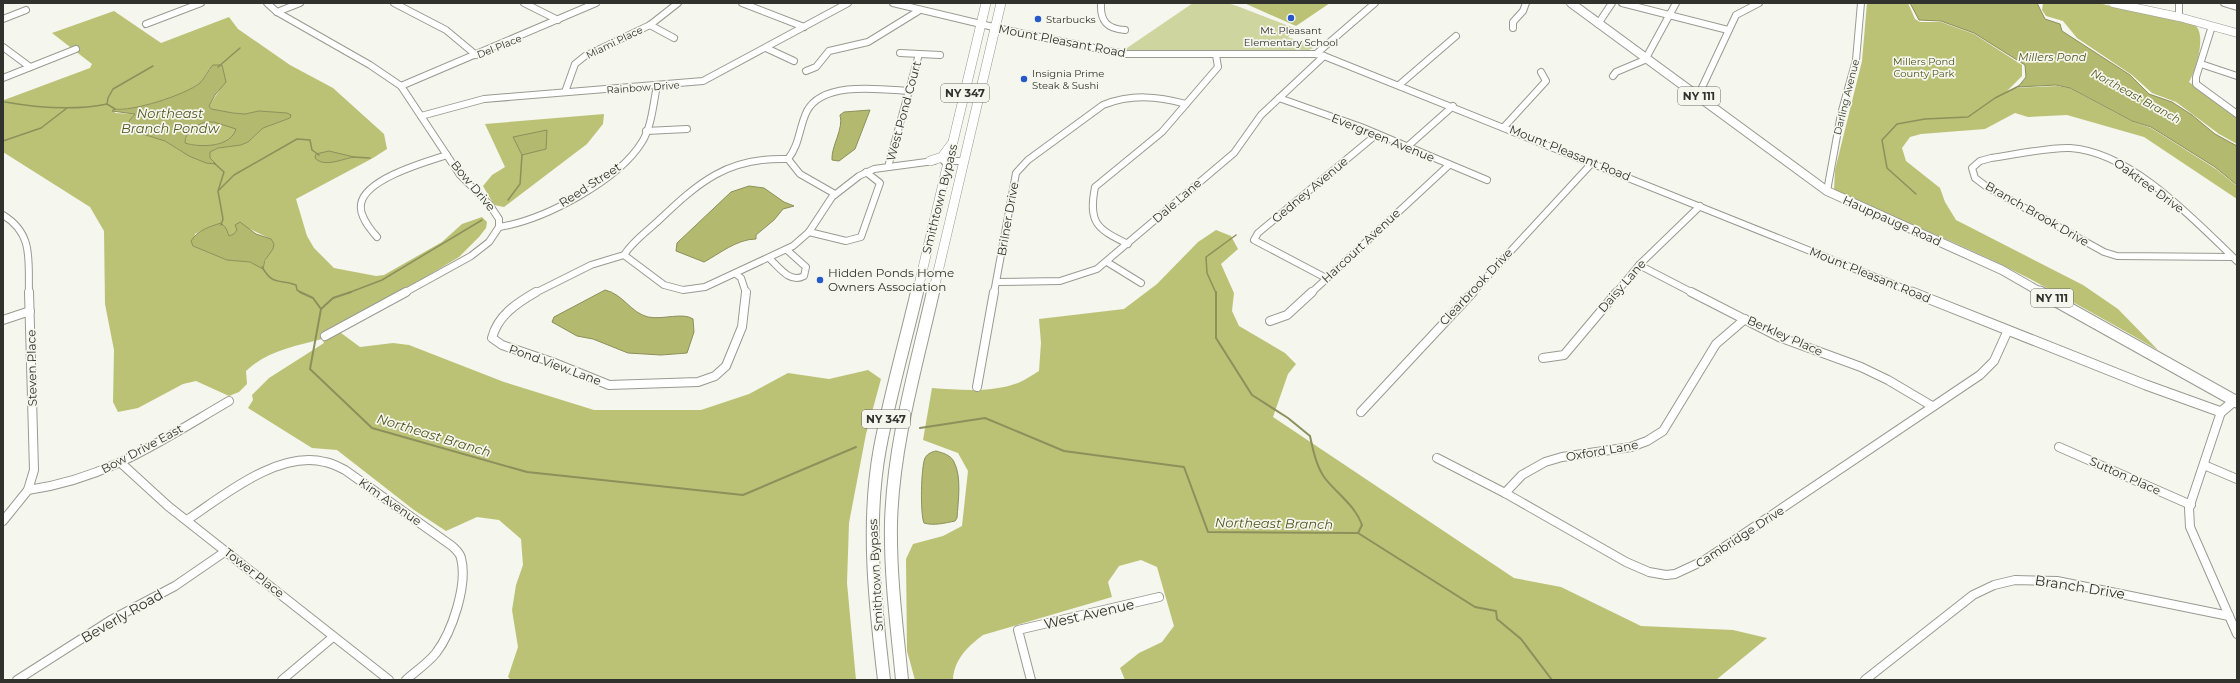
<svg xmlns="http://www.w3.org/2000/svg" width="2240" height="683" font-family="Montserrat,sans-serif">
	<rect width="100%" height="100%" fill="#f5f6ed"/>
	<polygon fill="#cfd59e" points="1193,3 1227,3 1237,6 1297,29 1288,37 1314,48 1303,52 1135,52 1124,50"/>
	<g fill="#bbc276" fill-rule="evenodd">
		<polygon points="1244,3 1330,3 1296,26"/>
		<path d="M1867,3H1908L1915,19L1920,22H1941L1974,34L2022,65V76L2007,91L2016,88L2057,86L2069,88L2131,121L2151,128L2216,169L2237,186V199L2144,137L2067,115L2028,117L2015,113L1985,129L1921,134L1910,137L1902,148L1906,161L1940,188L1945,202L1956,220L2083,285L2118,309L2158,350C2096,315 2035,279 1970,250C1925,229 1879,212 1834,191L1835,170L1862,61Z"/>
		<path d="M2043,3H2098L2195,25C2207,35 2196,70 2189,82L2237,118V144L2219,134L2176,102L2152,93L2132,75L2077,38L2063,21L2046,16L2042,10Z"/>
		<path d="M114,11L161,43L229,17L238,29L290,65L333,88L384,134L387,149L373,158L296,199L307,236L314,248L334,268L376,276L384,275L442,242L462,224L482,217L487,222L486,228L479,237L459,257L337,330L360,347L393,343L409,345L504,382L594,410H701L749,394L788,373L829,379L868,370L881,379L866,434L849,523L847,583L856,680H511L508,677L518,647L512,610L516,585L523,565L521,539L499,520L477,517L446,531L414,510L337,450L312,448L248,408L253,400L252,395L269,378L324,343L322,339C296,346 266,351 246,371L247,384L239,392L229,396L196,381L183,384L138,408L118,412L113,402L114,350L105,304L104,231L90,207L3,152L4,100L90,68L92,64L52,33ZM222,65L225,82L209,106L211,109L233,113L245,114L259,111L287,113L290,118L263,128L248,142L241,145L218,148L210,152V158L215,163L182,152L165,141L133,131L130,121L135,114L115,113L114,109C133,112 187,95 201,82C204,78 206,73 209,69ZM211,226L226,228L229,236L234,234L237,230L250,229L271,239L273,249L267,256L263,268L250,262L227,260L193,246L195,234Z"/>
		<polygon points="604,114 603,124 587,144 504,207 494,205 483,186 492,175 505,167 485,124"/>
		<path d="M205,122H214L237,128C231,147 201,148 185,143C185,131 195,126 205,122Z"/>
		<path d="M1216,230L1231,236L1238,249L1221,264L1234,293L1232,311L1239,326L1285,353L1296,364L1288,374L1273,417L1514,578L1561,587L1641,626L1733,630L1767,638L1716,680H1125L1120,668L1139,653L1162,642L1174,626L1157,567L1141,560L1119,566L1108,582L1112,597L983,635C967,647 954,660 953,680H915L907,651L906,559L913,544L943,536L962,526L968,471L958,453L923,440L932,388C959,390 991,393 1018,383C1025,380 1032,375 1039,371L1041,343L1039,319L1124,309L1157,284L1198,242Z"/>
	</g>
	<g fill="#b3b96e" stroke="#8c905b" fill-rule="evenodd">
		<polygon points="1910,3 2037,3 2045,19 2060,24 2062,31 2130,75 2149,94 2172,102 2192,115 2215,134 2237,146 2237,185 2215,167 2151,127 2132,121 2070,88 2056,85 2018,87 2026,77 2025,65 1974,33 1941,21 1919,20"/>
		<path d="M213,65H222L226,82L215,95L209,106L211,109L233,113L245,114L259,111L287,113L291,115L290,118L263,128L248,142L241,145L218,148L210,152V158L216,164L206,163L189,156L165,141L133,131L129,121L135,114L112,111L114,109C132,112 185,95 200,83C205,78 207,71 213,65ZM205,122H214L236,129C231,147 201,148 185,143C185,131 195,126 205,122Z"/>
		<path d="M870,110L855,149L839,161L832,160C831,146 844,129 840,115L844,112Z"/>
		<polygon points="547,130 546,149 522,155 513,137"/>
		<path d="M329,151L354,157C342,159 324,168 315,158L316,154Z"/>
		<path d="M749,186L764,188L784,202L794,206L783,209L774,220L756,235V239C737,239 719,254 704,262L676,251L677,243L731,192Z"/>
		<path d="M240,222L256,234L271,239L274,244L273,249L265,260L263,269L250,262L227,260L193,246L191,241C198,230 209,227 221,223L226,228L229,236L234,234L237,230L235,225Z"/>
		<path d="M605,290C623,294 631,313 648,317C663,320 683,312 693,319L694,332L687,353L661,355L628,353L593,339L577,336L552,322L554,317Z"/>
		<path d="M936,451C943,453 951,455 954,462C962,477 958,502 957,518L955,521C945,523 934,526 924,523C920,514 921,467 925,458C928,453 932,452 936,451Z"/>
	</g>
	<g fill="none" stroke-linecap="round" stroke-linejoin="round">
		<g stroke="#8c905b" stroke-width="1.5">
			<polyline points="218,67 240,48"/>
			<path d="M5,102C39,108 73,111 107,104"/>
			<polyline points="115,109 107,104 108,98 113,89 153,66"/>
			<polyline points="3,141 41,128 67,108"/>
			<polyline points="353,157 370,158"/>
			<polyline points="214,163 224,172 218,191 223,219 221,225"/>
			<polyline points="219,190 234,175 297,139 310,140 312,150 319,155"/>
			<polyline points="1916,194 1887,168 1882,140 1897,124 1925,119 1968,117 1995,98 2019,86"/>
			<polyline points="508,200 520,184 522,155"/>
			<path d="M262,267C274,287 278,278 296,285L297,290L302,293"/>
			<polyline points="348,293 382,280 482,220"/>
			<polyline points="1216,293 1207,273 1206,257 1236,235"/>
		</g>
		<g stroke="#8c905b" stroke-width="2">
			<polyline points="300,292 313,298 321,309 310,369 372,428 527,472 743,495 856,447"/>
			<path d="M1216,292V338L1252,395L1288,418L1310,436C1313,450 1316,465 1324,477C1336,493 1355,505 1362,525L1358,533"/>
			<polyline points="321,309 333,298 351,292"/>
			<polyline points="920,428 985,418 1064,451 1184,467 1208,532 1358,533 1475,607 1496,611 1497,619 1521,639 1552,680"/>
		</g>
		<g stroke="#999b92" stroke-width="8">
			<g id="minor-far1">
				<polyline points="267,3 277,12 370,65 401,86 460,175 489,204 499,219 499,227 489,242 471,256 404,293"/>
				<polyline points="394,3 446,30 476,55"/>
				<polyline points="524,3 558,20"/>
				<polyline points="742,3 804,27"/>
				<path d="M1101,3C1100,21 1107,29 1125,30"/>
				<polyline points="1622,3 1728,30"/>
				<polyline points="2179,3 2179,17"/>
				<polyline points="2224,3 2237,7"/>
				<polyline points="277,12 300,3"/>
				<polyline points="3,19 26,10"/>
				<polyline points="146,24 201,3"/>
				<polyline points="1598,24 1612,3"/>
				<polyline points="650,25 674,38"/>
				<polyline points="2212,26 2196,77 2196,84 2237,114"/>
				<polyline points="1513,28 1513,22 1523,11 1526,3"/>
				<polyline points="3,47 30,67"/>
				<polyline points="766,48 794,61"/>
				<polyline points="900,53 940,55"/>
				<polyline points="1646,58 1676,3"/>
				<polyline points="2201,64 2237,76"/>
				<polyline points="806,71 816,67 829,51 868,42 920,10"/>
				<polyline points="1613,76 1616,72 1647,59"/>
				<polyline points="3,78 76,49"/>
				<polyline points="1399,85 1456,36"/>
				<polyline points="401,86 596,3"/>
				<polyline points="565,92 575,64 585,56 650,25 678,3"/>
				<polyline points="1698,96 1736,15 1759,3"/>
				<polyline points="1279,98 1361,127 1487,180"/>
				<polyline points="421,116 484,99 703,81 848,3"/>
				<polyline points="1504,127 1546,81 1541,72"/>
				<polyline points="646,131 687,129"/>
				<polyline points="1408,146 1453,106"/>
				<path d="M788,159C800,144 799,127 807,111C823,81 880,89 908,91"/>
				<polyline points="944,161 964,161"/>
				<polyline points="888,167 919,54"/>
				<path d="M835,194L800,174L788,159C727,157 699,182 657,222C646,232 632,242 624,255L664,285L683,290L705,287L793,246L809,232L832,197L859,176L874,169L934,161"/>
				<path d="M3,215C34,234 28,260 29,293"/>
				<path d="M499,227C544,220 618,181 642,142C652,126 653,104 657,86"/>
				<polyline points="809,232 846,241 861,237 880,183 866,172"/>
				<path d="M377,237C370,229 359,216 361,204C365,179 425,162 447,155"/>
				<path d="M1128,244C1097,229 1088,223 1095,187L1162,132L1218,67L1216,55"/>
				<path d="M2232,257L2117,256L2104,252L1987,187L1975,178L1972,168L1980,161L1991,158C2013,155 2049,147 2070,148C2132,152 2194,220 2237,261"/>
				<path d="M769,258C779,267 790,284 804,276L806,267L787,250"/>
				<polyline points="1107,262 1141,283"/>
				<polyline points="1639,265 1693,293"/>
				<polyline points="736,274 741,278 746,293"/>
				<polyline points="1326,278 1254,240 1258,233 1377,134"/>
				<polyline points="997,282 1060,281 1097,269 1234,153 1261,115 1324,56"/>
				<polyline points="535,293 591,265 624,255"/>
				<path d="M994,293L1016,173L1028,160L1103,105C1131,94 1157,96 1186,104"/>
				<polyline points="1311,293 1449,165"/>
				<polyline points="1472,293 1592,163"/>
				<polyline points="1616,293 1639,265 1700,206"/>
			</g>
		</g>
		<g stroke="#999b92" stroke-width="10">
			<g id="minor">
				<path d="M536,292C517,303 498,315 492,338L502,345L552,362L609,385L698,382L715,376L726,366L742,327L746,292"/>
				<polyline points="1691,292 1779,337 1861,367 1888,380 1932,406"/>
				<polyline points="3,320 30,311"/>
				<polyline points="1270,321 1287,315 1312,292"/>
				<polyline points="325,336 406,292"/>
				<polyline points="1543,358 1564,355 1617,292"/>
				<polyline points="977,387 994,292"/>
				<polyline points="1361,412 1473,292"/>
				<polyline points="2221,412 2189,508 2190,527 2237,634"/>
				<polyline points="2059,447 2191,505"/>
				<polyline points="1437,458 1505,493 1626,562 1649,572 1666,575 1675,574 1705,560 1980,375 1994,361 2008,330"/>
				<polyline points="121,463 168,506 389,680"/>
				<polyline points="2204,465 2237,479"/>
				<path d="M28,490C107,479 162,440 229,401"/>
				<polyline points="1505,493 1522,475 1545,462 1562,457 1631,447 1647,441 1663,431 1716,344 1745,319"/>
				<path d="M187,520C223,496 278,450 325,462C332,463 339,467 345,470L452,546C456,550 460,553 461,558C468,585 452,632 436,653C428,663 416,671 406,680"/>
				<polyline points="3,521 28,490 34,470 29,292"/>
				<polyline points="17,680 111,620 175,586 226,551"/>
				<polyline points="282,680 333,637"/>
				<polyline points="1031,680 1018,630 1159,597"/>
				<polyline points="1865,680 1973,595 1994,585 2015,580 2057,581 2229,616"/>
			</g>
		</g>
		<g stroke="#999b92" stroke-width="8">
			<g id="tertiary-far1">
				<polyline points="893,3 1006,30 1124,54 1316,54 1324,56 1915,293"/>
				<polyline points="1316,54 1375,3"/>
				<polyline points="1827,191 1841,114 1856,60 1861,3"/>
			</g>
		</g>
		<g stroke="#999b92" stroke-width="11">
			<polyline id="tertiary" points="1912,292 2146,385 2221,412 2234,401"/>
		</g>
		<g stroke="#999b92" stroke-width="9">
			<polyline id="secondary" points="2113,3 2179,17 2237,33"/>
		</g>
		<g stroke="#999b92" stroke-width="10">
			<polyline id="primary-far1" points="1571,3 1827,191 2002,270 2042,293"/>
		</g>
		<g stroke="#999b92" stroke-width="13">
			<polyline id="primary" points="2040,292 2237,402"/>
		</g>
		<g stroke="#999b92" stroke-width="10">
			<g id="trunk-far1">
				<polyline points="930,161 942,157 951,145"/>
				<polyline points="917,293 986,3"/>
				<polyline points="933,293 1001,3"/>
			</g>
		</g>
		<g stroke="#999b92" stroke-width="14">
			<g id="trunk">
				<path d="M884,680C875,604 866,523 880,448C890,395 905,343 917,292"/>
				<path d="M902,680C897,628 890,576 891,523C893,445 916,367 933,292"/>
			</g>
		</g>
		<use href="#minor-far1" stroke="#fff" stroke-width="6"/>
		<use href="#minor" stroke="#fff" stroke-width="8"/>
		<use href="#tertiary-far1" stroke="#fff" stroke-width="6"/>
		<use href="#tertiary" stroke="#fff" stroke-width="9"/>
		<use href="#secondary" stroke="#fff" stroke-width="8"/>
		<use href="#primary-far1" stroke="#fff" stroke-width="8"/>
		<use href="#primary" stroke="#fff" stroke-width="11"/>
		<use href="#trunk-far1" stroke="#fff" stroke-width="9"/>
		<use href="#trunk" stroke="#fff" stroke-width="12"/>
	</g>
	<g fill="#2659c7" stroke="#f5f6ed" stroke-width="1.5">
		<circle cx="1291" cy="18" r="4"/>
		<circle cx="1038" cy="19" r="4"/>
		<circle cx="1024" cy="79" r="4"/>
		<circle cx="820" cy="280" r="4"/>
	</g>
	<g text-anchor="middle" stroke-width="3.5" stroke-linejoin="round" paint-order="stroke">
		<g font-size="10" fill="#31322e" stroke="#f5f6ed" text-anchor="start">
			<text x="1046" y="23">Starbucks</text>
			<text x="1291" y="34" text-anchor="middle">Mt. Pleasant<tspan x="1291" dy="12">Elementary School</tspan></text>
			<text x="1032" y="77">Insignia Prime<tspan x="1032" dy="12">Steak &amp; Sushi</tspan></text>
		</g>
		<g font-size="10" fill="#31322e" stroke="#f5f6ed">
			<text transform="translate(614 42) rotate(-26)" y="4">Miami Place</text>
			<text transform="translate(499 46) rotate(-22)" y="4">Del Place</text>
			<text transform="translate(643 87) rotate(-4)" y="4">Rainbow Drive</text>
			<text transform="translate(1846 97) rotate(-76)" y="4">Darling Avenue</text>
		</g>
		<g font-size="10" fill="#50541c" stroke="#f5f6ed">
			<text x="1924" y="65">Millers Pond<tspan x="1924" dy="12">County Park</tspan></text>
		</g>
		<g font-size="11" font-style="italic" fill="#545820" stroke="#f5f6ed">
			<text x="2052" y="61">Millers Pond</text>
			<text transform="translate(2136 96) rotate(29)" y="4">Northeast Branch</text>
		</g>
		<g fill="#f5f6ed" stroke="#6c6d67" stroke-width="1">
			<rect x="941" y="84" width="48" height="18" rx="3"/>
			<rect x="1678" y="87" width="42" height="18" rx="3"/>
			<rect x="2031" y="289" width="42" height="18" rx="3"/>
			<rect x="862" y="410" width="48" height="18" rx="3"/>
		</g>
		<g font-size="11" font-weight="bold" fill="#31322e">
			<text x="965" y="97">NY 347</text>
			<text x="1699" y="100">NY 111</text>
			<text x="2052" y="302">NY 111</text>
			<text x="886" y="423">NY 347</text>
		</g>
		<g font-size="12" fill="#31322e" stroke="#f5f6ed">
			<text transform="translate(1062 41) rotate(11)" y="4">Mount Pleasant Road</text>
			<text transform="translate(904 111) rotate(-75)" y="4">West Pond Court</text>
			<text transform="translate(1383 138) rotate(22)" y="4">Evergreen Avenue</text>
			<text transform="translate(1570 153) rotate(22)" y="4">Mount Pleasant Road</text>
			<text transform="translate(590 185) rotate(-33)" y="4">Reed Street</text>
			<text transform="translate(473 186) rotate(50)" y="4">Bow Drive</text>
			<text transform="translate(2149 186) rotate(36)" y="4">Oaktree Drive</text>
			<text transform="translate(1310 190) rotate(-40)" y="4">Gedney Avenue</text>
			<text transform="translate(940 199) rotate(-76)" y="4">Smithtown Bypass</text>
			<text transform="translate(1177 201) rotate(-41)" y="4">Dale Lane</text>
			<text transform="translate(2037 214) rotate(30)" y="4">Branch Brook Drive</text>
			<text transform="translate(1008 219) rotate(-80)" y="4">Brilner Drive</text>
			<text transform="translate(1892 221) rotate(24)" y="4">Hauppauge Road</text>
			<text transform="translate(1361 246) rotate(-43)" y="4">Harcourt Avenue</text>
			<text transform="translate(1870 275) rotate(22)" y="4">Mount Pleasant Road</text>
			<text transform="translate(1622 286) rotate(-49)" y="4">Daisy Lane</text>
			<text transform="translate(1476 287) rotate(-47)" y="4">Clearbrook Drive</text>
			<text transform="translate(1785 336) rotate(24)" y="4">Berkley Place</text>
			<text transform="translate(555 365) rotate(20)" y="4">Pond View Lane</text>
			<text transform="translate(32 368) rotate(-91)" y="4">Steven Place</text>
			<text transform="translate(142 449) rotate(-28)" y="4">Bow Drive East</text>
			<text transform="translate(1602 451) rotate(-10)" y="4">Oxford Lane</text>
			<text transform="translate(2125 476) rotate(24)" y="4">Sutton Place</text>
			<text transform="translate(390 502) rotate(35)" y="4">Kim Avenue</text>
			<text transform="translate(1740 537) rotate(-33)" y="4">Cambridge Drive</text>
			<text transform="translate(254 573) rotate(38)" y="4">Tower Place</text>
			<text transform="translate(876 575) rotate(-93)" y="4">Smithtown Bypass</text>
		</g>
		<g font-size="12" fill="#31322e" stroke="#f5f6ed" text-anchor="start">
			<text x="828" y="277">Hidden Ponds Home<tspan x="828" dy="14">Owners Association</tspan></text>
		</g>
		<g font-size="13" font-style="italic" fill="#545820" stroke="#f5f6ed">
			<text x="170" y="118">Northeast<tspan x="170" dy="15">Branch Pondw</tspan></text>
			<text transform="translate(434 435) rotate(17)" y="5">Northeast Branch</text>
			<text transform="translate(1274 523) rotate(1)" y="5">Northeast Branch</text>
		</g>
		<g font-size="14" fill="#31322e" stroke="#f5f6ed">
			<text transform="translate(2080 587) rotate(9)" y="5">Branch Drive</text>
			<text transform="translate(1089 614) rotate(-13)" y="5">West Avenue</text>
			<text transform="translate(122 616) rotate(-30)" y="5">Beverly Road</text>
		</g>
	</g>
	<rect width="2240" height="683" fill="none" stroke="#31322e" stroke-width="8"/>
</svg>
